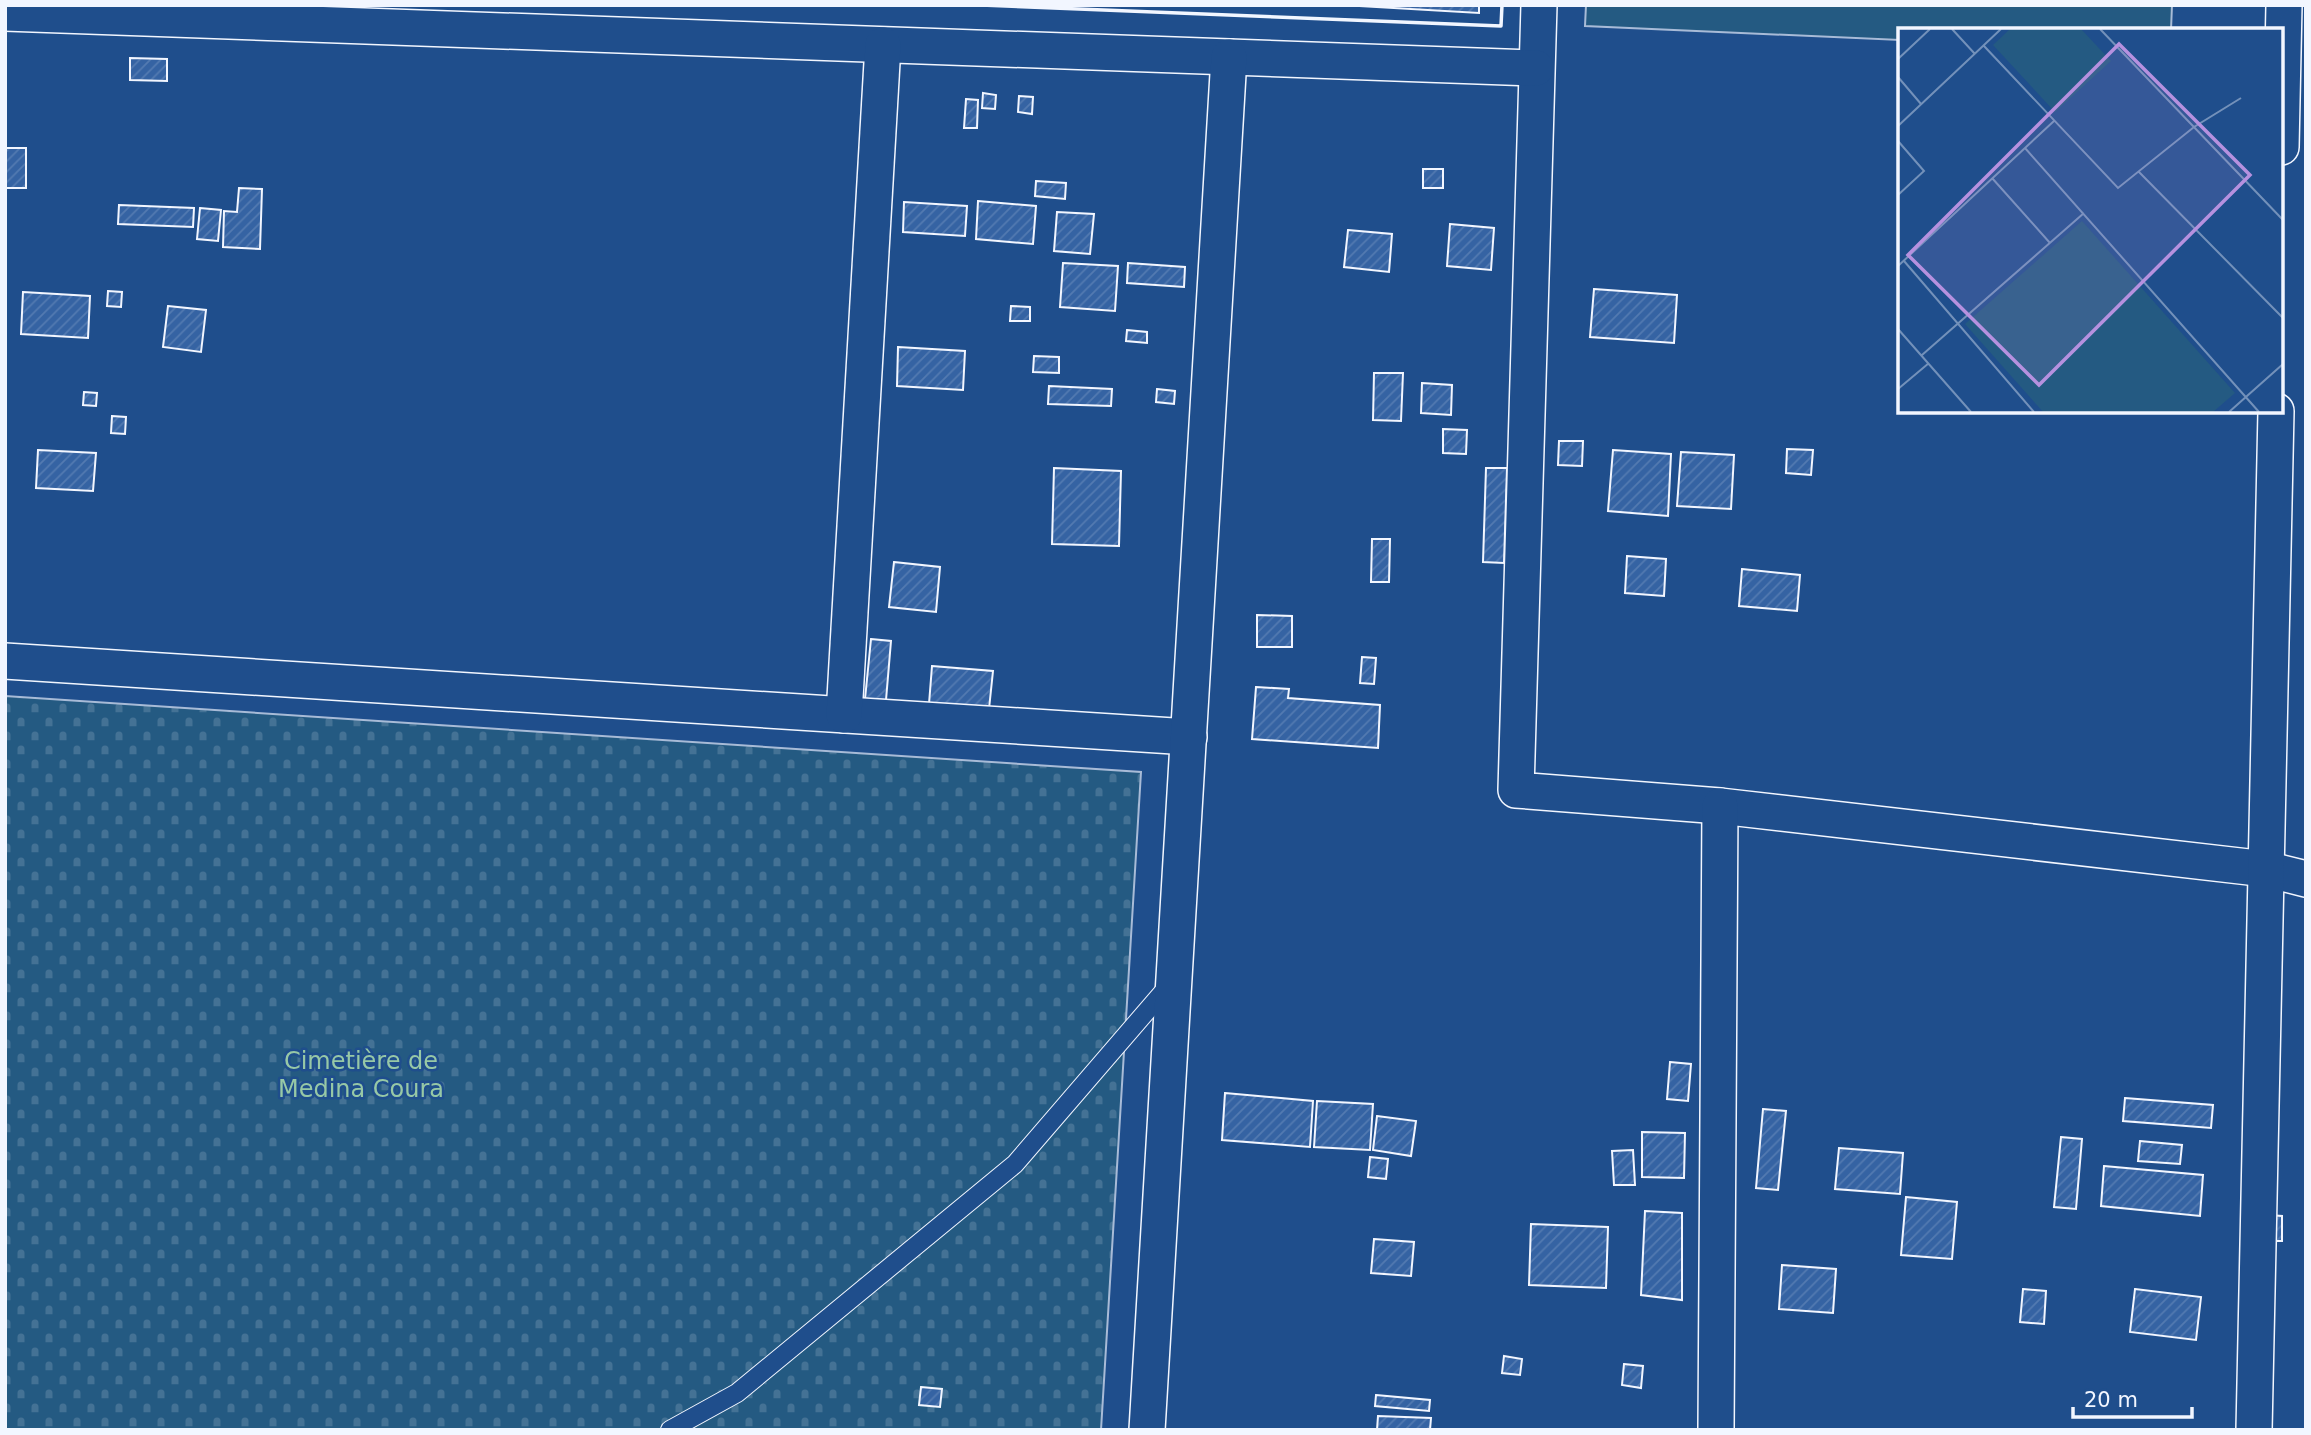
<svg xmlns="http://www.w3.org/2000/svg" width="2311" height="1435" font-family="'DejaVu Sans',sans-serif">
	<defs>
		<pattern id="cemetery-stones" width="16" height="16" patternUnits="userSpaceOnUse" patternTransform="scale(1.75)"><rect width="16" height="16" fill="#245a82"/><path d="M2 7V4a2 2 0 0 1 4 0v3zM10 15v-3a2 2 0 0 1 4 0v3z" fill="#447295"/></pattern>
		<pattern id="building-hatch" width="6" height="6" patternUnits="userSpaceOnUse" patternTransform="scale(1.75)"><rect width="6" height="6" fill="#3563a3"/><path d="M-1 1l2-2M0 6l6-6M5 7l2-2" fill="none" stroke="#537ab1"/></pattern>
	</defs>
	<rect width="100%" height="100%" fill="#1f4e8c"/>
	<polygon fill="url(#cemetery-stones)" stroke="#a8bbd7" stroke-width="2" points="5,696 1141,772 1101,1430 5,1430"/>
	<polygon fill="#245a82" stroke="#a8bbd7" stroke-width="2" points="1586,5 2172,5 2171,30 1900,30 1900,40 1585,26"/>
	<g fill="url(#building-hatch)" stroke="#f2f6ff" stroke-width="2">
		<polygon points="1342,5 1479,5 1479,13"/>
		<polygon points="130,58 167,59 167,81 130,80"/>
		<polygon points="983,93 996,95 995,109 982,108"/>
		<polygon points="1019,96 1033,97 1032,114 1018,112"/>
		<polygon points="966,99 978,100 977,128 964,128"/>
		<rect x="5" y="148" width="21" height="40"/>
		<rect x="1423" y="169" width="20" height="19"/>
		<polygon points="1036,181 1066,183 1065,199 1035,196"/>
		<polygon points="239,188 262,189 260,249 223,247 224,211 237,212"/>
		<polygon points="978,201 1036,206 1033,244 976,239"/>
		<polygon points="904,202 967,206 965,236 903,232"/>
		<polygon points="119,205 194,208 193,227 118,224"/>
		<polygon points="200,208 221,210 218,241 197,239"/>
		<polygon points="1057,212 1094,214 1090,254 1054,251"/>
		<polygon points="1450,224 1494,228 1491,270 1447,266"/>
		<polygon points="1348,230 1392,234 1389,272 1344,267"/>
		<polygon points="1063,263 1118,266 1115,311 1060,307"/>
		<polygon points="1128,263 1185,267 1184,287 1127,283"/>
		<polygon points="1594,289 1677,295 1674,343 1590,337"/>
		<polygon points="108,291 122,292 121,307 107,306"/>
		<polygon points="23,292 90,296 88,338 21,334"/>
		<polygon points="168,306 206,310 201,352 163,347"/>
		<polygon points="1011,306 1030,307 1030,321 1010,321"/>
		<polygon points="1127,330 1147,332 1147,343 1126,341"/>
		<polygon points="898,347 965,351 963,390 897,386"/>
		<polygon points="1034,356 1059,357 1059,373 1033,372"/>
		<polygon points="1374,373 1403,373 1401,421 1373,420"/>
		<polygon points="1422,383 1452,385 1451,415 1421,413"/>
		<polygon points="1049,386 1112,389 1111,406 1048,404"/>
		<polygon points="1157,389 1175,391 1174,404 1156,402"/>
		<polygon points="84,392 97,393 96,406 83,405"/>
		<polygon points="112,416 126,417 125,434 111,433"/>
		<polygon points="1443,429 1467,430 1466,454 1443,453"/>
		<polygon points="1559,441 1583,441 1582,466 1558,465"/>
		<polygon points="1787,449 1813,450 1811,475 1786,473"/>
		<polygon points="38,450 96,453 93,491 36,488"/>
		<polygon points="1613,450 1671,454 1668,516 1608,511"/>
		<polygon points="1681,452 1734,455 1731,509 1677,506"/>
		<polygon points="1054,468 1121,471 1119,546 1052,544"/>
		<polygon points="1486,468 1507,468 1504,563 1483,562"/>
		<polygon points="1372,539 1390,539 1389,582 1371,582"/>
		<polygon points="1627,556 1666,559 1664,596 1625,593"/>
		<polygon points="894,562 940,567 936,612 889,607"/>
		<polygon points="1742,569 1800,575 1797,611 1739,606"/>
		<polygon points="1257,615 1292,616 1292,647 1257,647"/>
		<polygon points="871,639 891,641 886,700 865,699"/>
		<polygon points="1362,657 1376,658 1374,684 1360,683"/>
		<polygon points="932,666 993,671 989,709 929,704"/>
		<polygon points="1256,687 1289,689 1288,698 1380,705 1378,748 1252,739"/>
		<polygon points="1670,1062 1691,1064 1688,1101 1667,1099"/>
		<polygon points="1225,1093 1313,1101 1310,1147 1222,1140"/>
		<polygon points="2125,1098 2213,1105 2211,1128 2123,1121"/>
		<polygon points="1317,1101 1373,1104 1370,1150 1314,1147"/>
		<polygon points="1763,1109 1786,1111 1778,1190 1756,1188"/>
		<polygon points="1377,1116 1416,1121 1411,1156 1373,1150"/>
		<polygon points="1642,1132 1685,1133 1684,1178 1642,1177"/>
		<polygon points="2061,1137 2082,1139 2076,1209 2054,1207"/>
		<polygon points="2140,1141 2182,1145 2180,1164 2138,1161"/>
		<polygon points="1839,1148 1903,1153 1900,1194 1835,1189"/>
		<polygon points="1633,1150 1635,1185 1614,1185 1612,1151"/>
		<polygon points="1370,1157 1388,1159 1386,1179 1368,1177"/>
		<polygon points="2104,1166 2203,1175 2200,1216 2101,1206"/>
		<polygon points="1906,1197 1957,1202 1952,1259 1901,1255"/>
		<polygon points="1645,1211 1682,1213 1682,1300 1641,1295"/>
		<polygon points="2268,1215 2282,1216 2282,1241 2268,1241"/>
		<polygon points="1531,1224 1608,1227 1606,1288 1529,1285"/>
		<polygon points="1374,1239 1414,1242 1411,1276 1371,1273"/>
		<polygon points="1782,1265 1836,1269 1833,1313 1779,1309"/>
		<polygon points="2023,1289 2046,1291 2044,1324 2020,1322"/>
		<polygon points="2135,1289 2201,1297 2196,1340 2130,1332"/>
		<polygon points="1504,1356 1522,1359 1520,1375 1502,1373"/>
		<polygon points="1624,1364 1643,1366 1641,1388 1622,1385"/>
		<polygon points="921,1387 942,1389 940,1407 919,1405"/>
		<polygon points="1376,1395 1430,1400 1429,1411 1375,1406"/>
		<polygon points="1378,1416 1431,1418 1430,1430 1377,1430"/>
	</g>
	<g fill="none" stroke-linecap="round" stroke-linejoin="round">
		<g stroke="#f2f6ff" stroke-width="20">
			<polyline id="lane" points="670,1430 737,1393 1015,1164 1170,984"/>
		</g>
		<g stroke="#f2f6ff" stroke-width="38">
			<g id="street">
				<polyline points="1539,5 1516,790 1720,806 2266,869 2306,879"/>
				<polyline points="5,13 1536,68"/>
				<polyline points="2281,147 2284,5"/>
				<polyline points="5,661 1189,737"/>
				<polyline points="844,715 883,45"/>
				<polyline points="1147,1430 1229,57"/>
				<polyline points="1716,1430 1720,806"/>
				<polyline points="2254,1430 2276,411"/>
			</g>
		</g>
		<use href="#lane" stroke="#1f4e8c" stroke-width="18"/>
		<use href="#street" stroke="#1f4e8c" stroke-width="35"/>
		<polyline stroke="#f2f6ff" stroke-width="3.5" points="981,5 1501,26 1502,5"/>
	</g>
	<g text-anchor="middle" stroke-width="5" stroke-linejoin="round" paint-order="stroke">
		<g font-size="24" fill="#97c8a6" stroke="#1f4e8c">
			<text x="361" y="1069">Cimetière de<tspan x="361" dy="28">Medina Coura</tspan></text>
		</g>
	</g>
	<g transform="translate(1898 28)">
		<rect width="385" height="385" fill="#1f4e8c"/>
		<path d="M184,193L337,365L315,384H145L67,296Z" fill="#245a82"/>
		<path d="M112,1H183L213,33L157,84L95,17Z" fill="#245a82"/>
		<path fill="none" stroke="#7391ba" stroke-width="2" d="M54,1L77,26M202,1L385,192M86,18L220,160L296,99L343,70M0,31L32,1M0,49L23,76M0,98L103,1M0,113L26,143L0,167M127,120L361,384M240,143L385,290M94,150L152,215M6,233L136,384M0,238L156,93M0,301L73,384M24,327L186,185M0,361L31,335M331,384L385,336"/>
		<path fill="#b691df" fill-opacity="0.15" stroke="#b691df" stroke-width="3.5" d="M221,16L352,147L141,357L10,227Z"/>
		<rect width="385" height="385" fill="none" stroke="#f2f6ff" stroke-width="3.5"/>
	</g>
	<rect width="2311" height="1435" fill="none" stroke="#f2f6ff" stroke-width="14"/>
	<path d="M2073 1407v10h119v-10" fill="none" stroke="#f2f6ff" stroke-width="3.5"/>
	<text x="2084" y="1407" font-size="21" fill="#f2f6ff" stroke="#1f4e8c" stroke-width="5" paint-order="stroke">20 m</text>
</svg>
